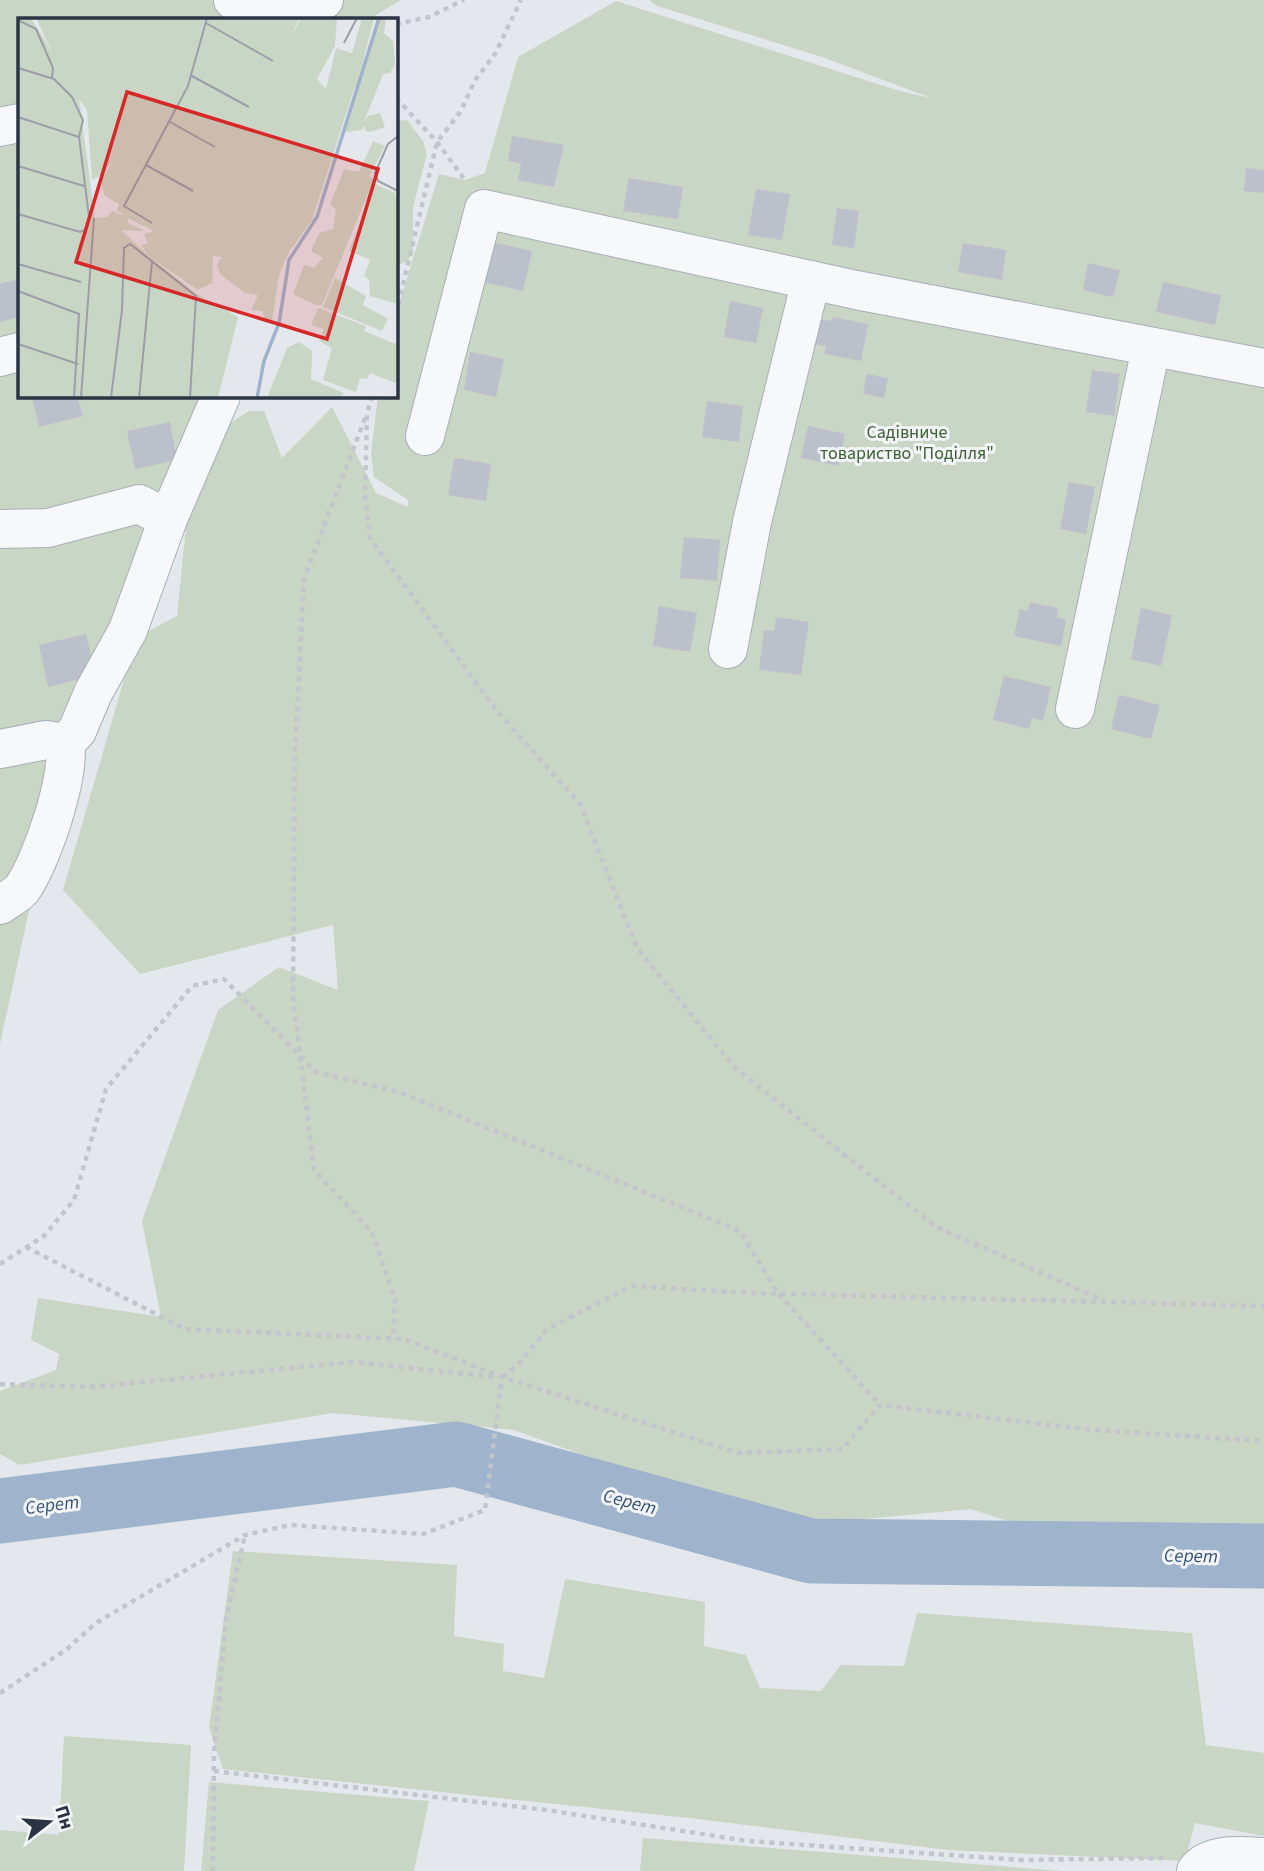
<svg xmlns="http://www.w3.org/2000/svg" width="1264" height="1871" font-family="'Source Sans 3',sans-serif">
	<rect width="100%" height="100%" fill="#e4e7ec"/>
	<g fill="#c9d6c5">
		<polygon points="0,0 401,0 369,19 19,19 19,396 221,396 36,879 0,1044"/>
		<polygon points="649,0 1264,0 1264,1537 1082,1545 971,1509 780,1527 514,1430 333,1413 20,1465 0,1454 0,1391 56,1370 59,1354 31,1340 38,1298 161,1317 142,1221 218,1010 279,967 338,990 333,925 140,974 63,890 136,638 177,616 189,496 224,427 249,411 264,411 282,458 332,407 376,493 408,507 408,500 374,477 371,453 378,396 396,396 396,314 439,174 465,180 485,173 518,57 616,1 903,92 931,98 822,57 657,6"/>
		<polygon points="407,120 423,141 427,154 413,207 413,249 408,261 396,266 396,121"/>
		<polygon points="233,1551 457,1565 454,1636 504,1644 503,1671 544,1678 565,1579 705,1602 704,1646 746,1655 760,1688 821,1691 841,1665 904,1666 917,1613 1192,1633 1206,1745 1264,1753 1264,1836 1195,1823 1185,1861 948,1850 689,1818 223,1769 209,1728"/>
		<polygon points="64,1736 191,1745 184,1871 0,1871 0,1830 59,1835"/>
		<polygon points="209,1782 429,1801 414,1871 201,1871"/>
		<polygon points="643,1838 1062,1871 640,1871"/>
	</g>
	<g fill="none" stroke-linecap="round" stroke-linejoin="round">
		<polyline stroke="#9fb4cc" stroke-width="65" points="0,1511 456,1454 811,1551 1264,1556"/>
	</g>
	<g fill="#bbc0ca">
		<polygon points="512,136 564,145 554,187 518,180 521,164 508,161"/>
		<polygon points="1246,168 1264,170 1264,193 1244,191"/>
		<polygon points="629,178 683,187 678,219 623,211"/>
		<polygon points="756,189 790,194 782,240 748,235"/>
		<polygon points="837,208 859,211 854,248 832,245"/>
		<polygon points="488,241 532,251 523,291 479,281"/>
		<polygon points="963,243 1006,250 1002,280 958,272"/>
		<polygon points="1088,263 1120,270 1113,297 1083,290"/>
		<polygon points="19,279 19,317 0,322 0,284"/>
		<polygon points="1163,282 1221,295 1215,325 1156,312"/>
		<polygon points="730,301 763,308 756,343 724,337"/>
		<polygon points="833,317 868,324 861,361 825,354 826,346 815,344 820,319 832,321"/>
		<polygon points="470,352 504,359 496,397 464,390"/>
		<polygon points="1092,370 1120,374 1114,416 1086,412"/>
		<polygon points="867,374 888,378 884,398 863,394"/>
		<polygon points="32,396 77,396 83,416 39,427"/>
		<polygon points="707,401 743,406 739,442 702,437"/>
		<polygon points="170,422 177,460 135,469 127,431"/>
		<polygon points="808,426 845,434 839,466 801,458"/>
		<polygon points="454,458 491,464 486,501 448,495"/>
		<polygon points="1069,482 1095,487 1086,534 1060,529"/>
		<polygon points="684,537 720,540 717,581 680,578"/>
		<polygon points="1030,602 1058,608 1057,617 1066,620 1061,646 1014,636 1020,609 1028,611"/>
		<polygon points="659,606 697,613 690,652 653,646"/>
		<polygon points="1141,608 1172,615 1161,666 1131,659"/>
		<polygon points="776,617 809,622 801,675 759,670 764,630 774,631"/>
		<polygon points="86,634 96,675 48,687 39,645"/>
		<polygon points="1004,676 1051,687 1043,721 1032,718 1029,729 993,720"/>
		<polygon points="1119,695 1160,705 1151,739 1111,729"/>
	</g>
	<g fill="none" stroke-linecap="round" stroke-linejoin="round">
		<g stroke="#a9aeb7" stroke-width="40">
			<g id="minor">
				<polyline points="233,0 246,9 324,0"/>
				<polyline points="0,127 19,123"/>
				<polyline points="0,357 19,352"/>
				<polyline points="425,436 484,209 856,290 1264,368"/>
				<polyline points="0,529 48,528 139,504 168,519"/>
				<polyline points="728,649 752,522 811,280"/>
				<polyline points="1075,709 1151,348"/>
				<polyline points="65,743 77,731 93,693 128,630 168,519 221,396"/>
				<polyline points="0,749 46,740 65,743"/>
				<path d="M0,905C7,900 17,895 22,889C41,863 71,775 65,743"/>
				<path d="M1196,1871C1210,1852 1244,1856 1264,1857"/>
			</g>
		</g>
		<g stroke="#c2c5cb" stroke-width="4.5" stroke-dasharray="5 5" stroke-linecap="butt">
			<polyline points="396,24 429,17 464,0"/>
			<polyline points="396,98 437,142 465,180"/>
			<polyline points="396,314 437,142 461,111 475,80 495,54 521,0"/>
			<polyline points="372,396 367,414 365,494 370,538 496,710 580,804 637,948 735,1068 936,1227 1103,1300"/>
			<polyline points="365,418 304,579 295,753 293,996 314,1170 372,1232 395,1299 393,1339"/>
			<polyline points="26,1247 185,1329 404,1339 502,1377 738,1453 842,1449 880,1405 1094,1430 1264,1441"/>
			<polyline points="0,1264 44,1236 74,1200 106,1089 192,986 224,979 316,1072 399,1092 740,1231 778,1293 880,1405"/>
			<polyline points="503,1377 519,1364 547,1329 632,1286 753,1293 1264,1306"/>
			<polyline points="0,1384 90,1387 353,1362 494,1377"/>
			<polyline points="0,1693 67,1649 96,1623 245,1535 290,1525 423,1534 485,1510 502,1377"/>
			<polyline points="214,1771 546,1810 748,1841 1021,1860 1163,1858"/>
			<polyline points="213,1871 214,1753 226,1619 245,1535"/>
		</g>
		<use href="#minor" stroke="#f7f8fa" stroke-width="38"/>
	</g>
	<g text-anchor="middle" stroke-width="6" stroke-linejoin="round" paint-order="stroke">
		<g font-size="18" fill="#3f6138" stroke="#f4f6f9">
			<text x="907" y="438">Садівниче<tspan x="907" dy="21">товариство "Поділля"</tspan></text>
		</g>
		<g font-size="19" font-style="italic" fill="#34527a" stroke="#f4f6f9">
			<text transform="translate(630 1501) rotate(15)" y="7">Серет</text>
			<text transform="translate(52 1504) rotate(-7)" y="7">Серет</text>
			<text transform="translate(1191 1555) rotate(1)" y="7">Серет</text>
		</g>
	</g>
	<g transform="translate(18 18)">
		<rect width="380" height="380" fill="#e4e7ec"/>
		<path d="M0,0H13L34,34L18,0H281L273,18L283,0H319L317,28L299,61L308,71L318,30L334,35L344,0H356L340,63L362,0H368L366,15L375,23L377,46L372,55L365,56L346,104L350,98L362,95L367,109L353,114L347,113L346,107L344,112L328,114L326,108L334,93L337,68L294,202L271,234L261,257L254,303L248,305L244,293L233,292L240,277L227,275L202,256L199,246L204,239L195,238L194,265L180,272L132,239L177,275L220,299L200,380H0ZM61,81L69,92L74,162L85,156L103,132L83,161L86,177L101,186L99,192L106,198L94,193L89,199L77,200ZM110,200L136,213L126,216L130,225L123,227L131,238L103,212L127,213L110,205ZM355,123L367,128L351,158L356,161L304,287H298L275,276L286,247L296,250L305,240L293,233L301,215L315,211L318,191L312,187L326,151L341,154ZM357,166L377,175L380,185V286L352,278L351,261L346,258L352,242L331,233ZM317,260L348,278L345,287L370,301L364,313L305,289ZM300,290L348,308L346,313L380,327V366L352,355L349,361L342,360L338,374L305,362L314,330L301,323L306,311L293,307ZM281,324L294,333L293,361L326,375L321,380H249L269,330Z" fill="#c9d6c5" fill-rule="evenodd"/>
		<path fill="none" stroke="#9fb4cc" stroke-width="3.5" d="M239,380L246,343L261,305L271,242L299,199L361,0"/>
		<path fill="none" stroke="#9a9fa9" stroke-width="2" d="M0,2L18,11L35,50L34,60M188,5L255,43M326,25L339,0M0,50L36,61L54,79L65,102L61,119M174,58L231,89M0,99L61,119L71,199L69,211L62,214L0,196M152,104L197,129M380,118L370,126L357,155L360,163L380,173M128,147L175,173M0,148L66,168M134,205L106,188L170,68L189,0M0,246L63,264M0,273L61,296L56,380M0,326L60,346M63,380L76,200M93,380L104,292L106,230L112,226L178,278L172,380M121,380L134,243"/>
		<path fill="#d62828" fill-opacity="0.15" stroke="#d62828" stroke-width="3.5" d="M109,74L360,151L309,321L58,244Z"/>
		<rect width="380" height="380" fill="none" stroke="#2b3445" stroke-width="3.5"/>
	</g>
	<g transform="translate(49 1822) rotate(73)" stroke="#f4f6f9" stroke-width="5" paint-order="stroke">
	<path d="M0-5L12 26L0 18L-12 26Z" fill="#2b3445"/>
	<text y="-10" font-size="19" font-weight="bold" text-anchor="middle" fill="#2b3445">Пн</text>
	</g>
</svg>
